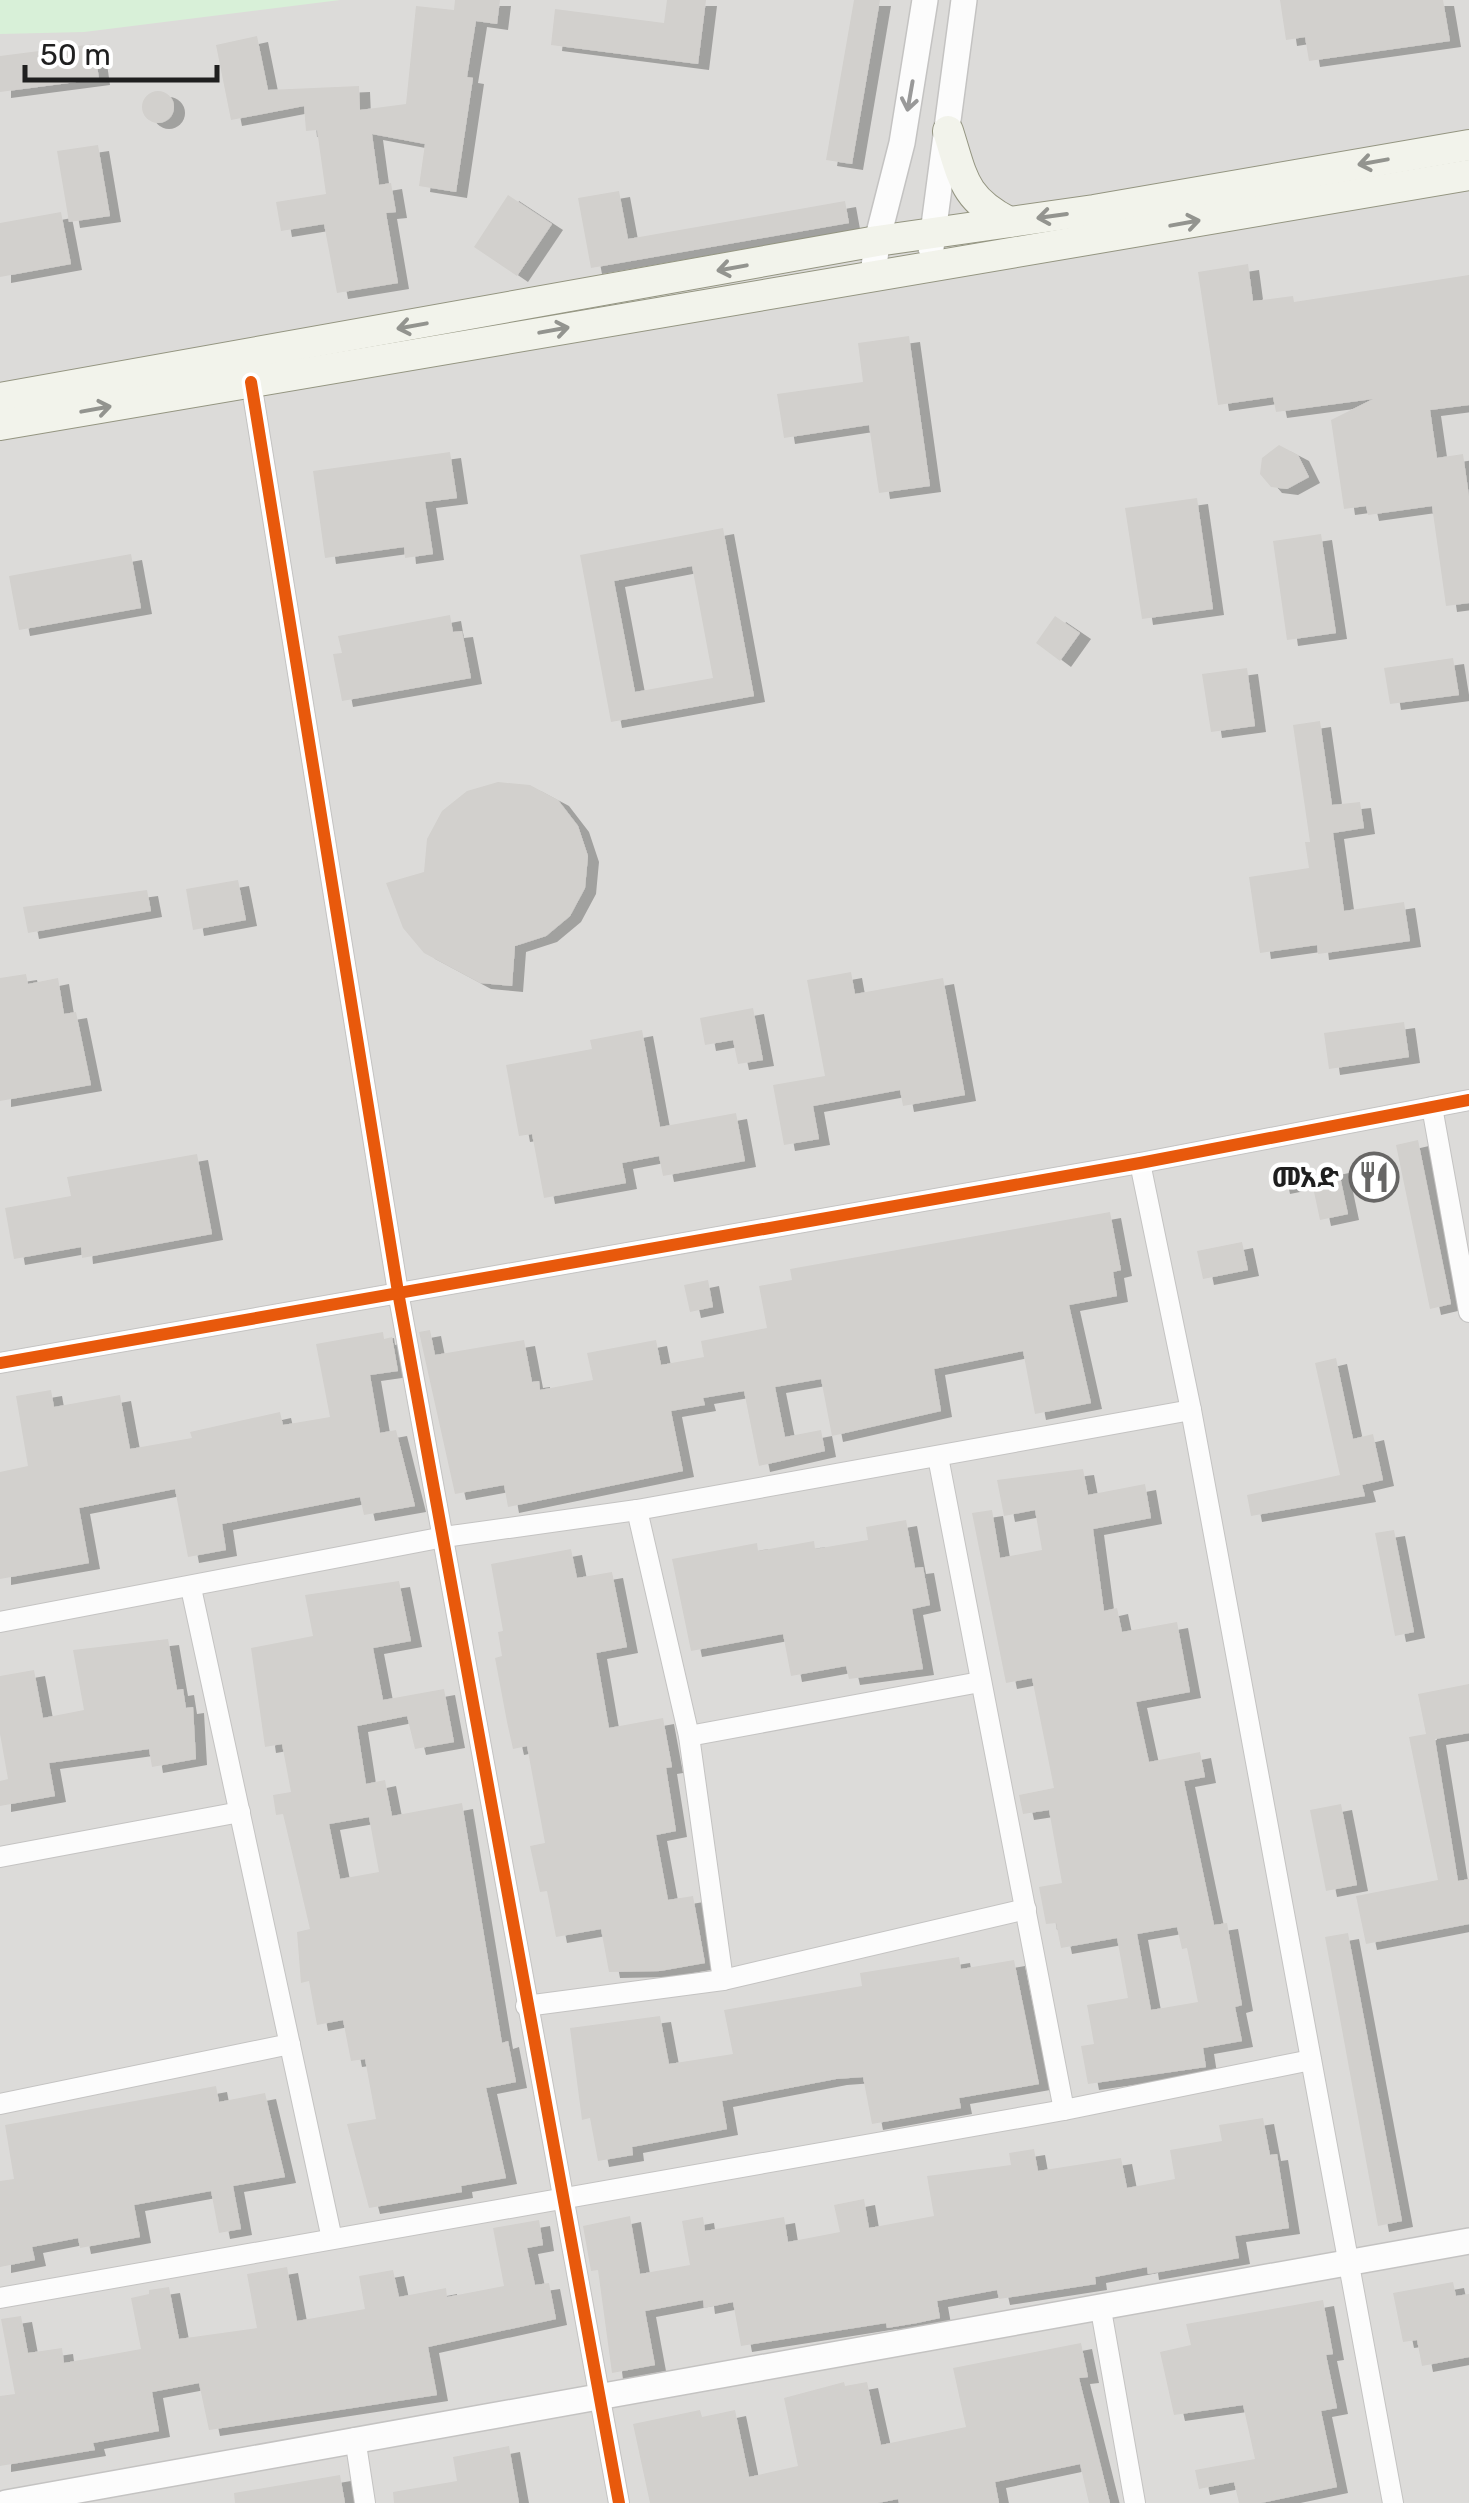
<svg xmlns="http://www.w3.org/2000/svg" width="1469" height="2503" font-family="Rubik,'Noto Sans Ethiopic',sans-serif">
	<defs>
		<filter id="shadow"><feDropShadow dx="11" dy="6" stdDeviation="0" flood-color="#0004"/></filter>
	</defs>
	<rect width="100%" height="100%" fill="#edebe8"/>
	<rect fill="#dcdbd9" x="0" y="0" width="1469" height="2503"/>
	<polygon fill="#d8f0d8" points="0,0 340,0 84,32 0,34"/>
	<g fill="#d2d0cd" fill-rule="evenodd" filter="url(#shadow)">
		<polygon points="455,0 500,0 497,24 476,21 467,77 473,78 456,192 419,186 425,144 372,134 379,185 391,183 396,212 386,213 398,283 337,293 324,224 281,231 276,202 326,194 317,130 306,131 304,106 231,120 216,45 257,36 268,90 359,86 360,110 406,104 416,6 454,10"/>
		<polygon points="667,0 706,0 698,64 551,45 555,9 664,23"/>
		<polygon points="854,0 880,0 852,164 826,160"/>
		<polygon points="1280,0 1443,0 1450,41 1309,61 1305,37 1286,40"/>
		<polygon points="94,44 99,79 0,92 0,56"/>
		<circle cx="158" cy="107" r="16"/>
		<polygon points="98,145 110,216 69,222 57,151"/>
		<polygon points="619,191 628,239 845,201 849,223 591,268 578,198"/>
		<polygon points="508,195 552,224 517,276 474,247"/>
		<polygon points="61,212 71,264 0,277 0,223"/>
		<polygon points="1248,264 1253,301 1293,296 1294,302 1469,275 1469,405 1430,410 1437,458 1463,454 1469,496 1469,603 1446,606 1432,506 1368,515 1366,506 1344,509 1331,420 1373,399 1276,412 1273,397 1218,405 1198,272"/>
		<polygon points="909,336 930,486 879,493 869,425 784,438 777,394 863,382 858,343"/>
		<polygon points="1279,445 1298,455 1309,477 1287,489 1271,487 1260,474 1262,458"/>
		<polygon points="450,452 457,498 425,502 433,554 405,558 404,547 325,558 313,471"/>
		<polygon points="1197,498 1213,609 1142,619 1125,508"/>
		<path d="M723,528L754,696L611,722L580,555ZM692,566L713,678L635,692L614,581Z"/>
		<polygon points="1321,534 1336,633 1287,640 1273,541"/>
		<polygon points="131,554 141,608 19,630 9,576"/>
		<polygon points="450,615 453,632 462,631 471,678 342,701 333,654 342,653 338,636"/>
		<polygon points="1055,616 1080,633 1060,661 1036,643"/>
		<polygon points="1453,658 1459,695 1390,704 1384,668"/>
		<polygon points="1247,668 1255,726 1211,732 1202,674"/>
		<polygon points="1320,721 1332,805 1360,802 1364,828 1333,833 1344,911 1404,902 1410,941 1318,954 1317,945 1260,953 1249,877 1309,868 1305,842 1310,842 1293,725"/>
		<polygon points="498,782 530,785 558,800 578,826 588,856 585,888 570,916 546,936 515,946 512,986 480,983 424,953 403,928 386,883 424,872 427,839 442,811 467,791"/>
		<polygon points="238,880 246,920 193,930 186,889"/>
		<polygon points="147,890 151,911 28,933 23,907"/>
		<polygon points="851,972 855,994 943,978 965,1095 903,1106 900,1090 813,1106 819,1139 784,1145 773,1085 825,1076 807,980"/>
		<polygon points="26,974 28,984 58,978 64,1014 76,1012 91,1085 0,1101 0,978"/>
		<polygon points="753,1008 763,1060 738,1064 733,1040 705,1045 700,1018"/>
		<polygon points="1404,1022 1409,1057 1329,1069 1324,1033"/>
		<polygon points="642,1030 660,1127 736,1113 745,1161 663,1176 659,1156 622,1163 626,1183 544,1198 532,1134 519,1136 506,1065 592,1049 590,1040"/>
		<polygon points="1418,1140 1451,1304 1430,1309 1396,1145"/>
		<polygon points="197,1154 212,1234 82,1258 81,1247 14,1259 5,1208 71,1196 67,1177"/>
		<polygon points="1299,1164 1304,1183 1279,1188 1275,1169"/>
		<polygon points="1338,1167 1348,1214 1320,1220 1310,1173"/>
		<polygon points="1110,1212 1121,1270 1113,1272 1117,1296 1069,1305 1091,1403 1035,1414 1023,1351 934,1369 941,1411 832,1436 821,1379 775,1387 785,1437 821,1430 825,1451 759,1466 744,1391 703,1398 705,1405 671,1411 683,1471 508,1507 504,1485 455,1494 419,1332 430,1330 435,1355 524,1340 532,1382 539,1381 540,1390 593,1380 587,1353 656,1340 661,1365 704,1357 701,1341 767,1328 759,1286 792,1280 790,1269"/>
		<polygon points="1242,1242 1248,1270 1203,1279 1197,1251"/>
		<polygon points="708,1280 713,1307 690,1312 684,1285"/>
		<polygon points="383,1332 384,1339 392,1337 398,1371 370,1375 380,1433 396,1430 415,1506 364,1515 360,1497 222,1524 226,1550 188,1557 175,1489 79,1508 89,1563 0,1579 0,1472 28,1466 16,1396 51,1390 54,1407 120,1395 130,1449 192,1438 190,1432 280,1412 283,1425 330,1417 316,1344"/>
		<polygon points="1336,1358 1353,1439 1373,1434 1383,1480 1362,1485 1365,1496 1251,1516 1247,1495 1340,1475 1315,1363"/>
		<path d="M1083,1469L1088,1495L1145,1484L1151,1518L1093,1529L1104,1611L1117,1608L1122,1632L1177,1622L1190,1692L1136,1702L1149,1762L1200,1752L1205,1777L1184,1781L1214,1925L1227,1923L1242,2005L1235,2007L1242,2041L1203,2048L1206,2067L1088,2084L1081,2046L1094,2044L1087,2005L1128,1998L1117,1938L1061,1948L1056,1923L1046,1924L1039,1887L1062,1883L1049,1810L1023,1814L1019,1795L1054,1788L1032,1678L1006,1683L972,1513L992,1510L1000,1558L1042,1550L1035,1510L1004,1516L997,1480ZM1177,1927L1182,1949L1187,1948L1198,2002L1151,2010L1137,1934Z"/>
		<polygon points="906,1520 915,1568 923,1567 930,1605 912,1609 923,1669 849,1679 846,1666 791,1676 783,1634 691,1651 672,1559 757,1543 758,1551 814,1541 815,1549 868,1540 866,1527"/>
		<polygon points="1394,1530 1414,1632 1395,1636 1375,1533"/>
		<polygon points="571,1549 577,1578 612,1572 627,1647 596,1653 609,1728 663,1718 672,1767 666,1768 676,1831 656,1835 668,1900 693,1896 705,1963 660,1971 609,1972 601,1929 556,1937 547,1891 540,1892 530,1846 545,1843 527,1746 513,1749 507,1722 495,1658 502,1656 498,1632 503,1631 491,1564"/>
		<path d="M399,1581L411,1641L373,1648L383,1700L444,1689L454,1742L415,1749L407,1716L357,1726L366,1784L385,1780L392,1816L462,1803L502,2043L508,2041L516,2082L486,2088L506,2178L461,2186L462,2192L369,2208L347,2124L376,2119L365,2059L351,2061L343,2020L317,2025L309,1981L301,1983L297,1932L310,1929L283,1814L276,1815L273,1795L291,1792L282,1744L265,1747L251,1648L313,1636L305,1595ZM369,1817L379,1872L340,1879L329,1824Z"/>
		<polygon points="168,1639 177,1690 183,1689 186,1708 193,1707 196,1759 152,1767 149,1749 49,1763 55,1796 0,1806 0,1781 8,1779 0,1734 0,1676 34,1670 43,1718 84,1710 73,1650"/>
		<polygon points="1469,1684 1469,1733 1435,1739 1458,1881 1469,1879 1469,1924 1366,1944 1356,1896 1438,1880 1409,1737 1426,1734 1418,1694"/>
		<polygon points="1341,1804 1357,1885 1326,1891 1310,1810"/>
		<polygon points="1348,1933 1402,2221 1378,2226 1325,1937"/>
		<polygon points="959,1957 961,1969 1014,1960 1039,2084 959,2098 961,2108 872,2124 863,2077 836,2079 722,2101 727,2129 632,2147 633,2155 598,2161 590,2118 582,2120 570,2028 660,2016 669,2064 733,2054 724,2010 862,1986 860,1973"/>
		<polygon points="216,2086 219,2102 265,2093 285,2177 233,2186 241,2229 219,2233 211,2191 134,2205 140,2237 80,2248 78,2238 32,2247 35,2260 0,2267 0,2181 14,2179 5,2125"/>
		<polygon points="1263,2118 1270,2155 1277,2154 1289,2228 1235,2236 1239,2258 1148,2274 1147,2267 1095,2277 1096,2284 999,2299 997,2290 937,2301 940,2318 917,2323 887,2328 886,2323 741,2346 733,2302 704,2308 703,2300 645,2311 655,2365 612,2373 598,2270 591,2271 583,2226 630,2216 640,2274 690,2265 682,2221 703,2217 705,2231 784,2217 788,2242 840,2232 834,2205 864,2199 869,2228 934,2216 927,2176 1011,2165 1009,2153 1034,2149 1038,2171 1121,2158 1127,2188 1175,2179 1170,2150 1222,2141 1219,2125"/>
		<polygon points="539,2220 543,2245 527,2248 535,2285 549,2283 556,2319 428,2347 437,2395 209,2430 199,2383 152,2392 159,2431 93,2443 95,2450 0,2466 0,2396 15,2394 1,2319 21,2316 28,2353 62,2348 64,2363 141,2349 131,2298 149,2294 149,2290 169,2287 179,2339 257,2328 247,2274 287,2267 297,2321 365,2309 359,2276 393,2270 399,2297 446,2288 447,2297 504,2286 493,2228"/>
		<polygon points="1453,2282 1456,2296 1469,2294 1469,2357 1422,2366 1417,2340 1403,2342 1393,2293"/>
		<polygon points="1323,2300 1333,2354 1326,2355 1337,2408 1321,2411 1337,2487 1261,2503 1239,2503 1234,2482 1199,2489 1195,2470 1255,2459 1243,2405 1174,2415 1160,2352 1191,2345 1186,2324"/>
		<polygon points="1081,2343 1088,2377 1079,2378 1110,2503 1089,2503 1080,2464 995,2482 999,2503 899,2503 898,2499 878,2503 650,2503 633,2424 700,2410 702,2417 735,2410 749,2477 798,2466 784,2398 844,2382 845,2386 867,2382 881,2445 966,2427 953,2368"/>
		<polygon points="509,2446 519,2503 394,2503 393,2492 457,2481 453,2457"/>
		<polygon points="340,2475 345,2503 235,2503 234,2493"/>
	</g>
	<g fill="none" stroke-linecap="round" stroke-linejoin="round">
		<g stroke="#c4c3c2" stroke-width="22">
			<g id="minor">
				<polyline points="251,382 398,1292 619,2503"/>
				<polyline points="1432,1107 1469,1312"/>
				<polyline points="1140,1163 1191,1410 1393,2503"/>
				<polyline points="0,1363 1140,1163 1469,1100"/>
				<polyline points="938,1457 1064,2110"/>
				<polyline points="637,1510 689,1736 723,1980"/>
				<polyline points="191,1588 332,2239"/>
				<polyline points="0,1622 444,1537 637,1510 1191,1410"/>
				<polyline points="689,1736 980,1682"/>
				<polyline points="0,1857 240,1812"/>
				<polyline points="526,2006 723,1980 1026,1909"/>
				<polyline points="0,2104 290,2044"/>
				<polyline points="0,2298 1064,2110 1311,2060"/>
				<polyline points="1101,2310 1135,2503"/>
				<polyline points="355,2438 365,2503"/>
			</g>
		</g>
		<g stroke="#c4c3c2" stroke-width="28">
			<g id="tertiary">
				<polyline points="931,248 964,0"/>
				<polyline points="873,276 877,241 902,143 925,0"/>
				<polyline points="6,2503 1469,2241"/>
			</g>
		</g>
		<g stroke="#949581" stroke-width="32">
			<g id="secondary">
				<path d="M948,131C963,178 963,198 1009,222"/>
				<polyline points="0,398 877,241 1094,210 1469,145"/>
				<polyline points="0,425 1469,175"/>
			</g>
		</g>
		<use href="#minor" stroke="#fcfcfc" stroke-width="20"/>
		<use href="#tertiary" stroke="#fcfcfc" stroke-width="25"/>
		<use href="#secondary" stroke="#f2f3eb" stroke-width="30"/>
		<g stroke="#fff" stroke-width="19">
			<g id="cycleway">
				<polyline points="251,382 398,1292 619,2503"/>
				<polyline points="0,1363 1140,1163 1469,1100"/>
			</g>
		</g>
		<use href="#cycleway" stroke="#e8590c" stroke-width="12"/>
	</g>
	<defs><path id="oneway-shaft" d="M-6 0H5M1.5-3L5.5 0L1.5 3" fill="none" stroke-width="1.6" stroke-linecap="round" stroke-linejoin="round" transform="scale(2.5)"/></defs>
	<use stroke="#999" href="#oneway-shaft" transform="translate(910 96) rotate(100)"/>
	<g stroke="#93948f">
		<use href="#oneway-shaft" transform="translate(1373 162) rotate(170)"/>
		<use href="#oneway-shaft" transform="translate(1052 216) rotate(172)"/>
		<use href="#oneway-shaft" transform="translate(1185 223) rotate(-10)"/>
		<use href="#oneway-shaft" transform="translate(732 268) rotate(170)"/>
		<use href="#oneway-shaft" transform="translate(412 326) rotate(170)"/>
		<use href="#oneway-shaft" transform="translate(554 330) rotate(-10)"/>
		<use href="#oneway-shaft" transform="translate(96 409) rotate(-10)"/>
	</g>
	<defs>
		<g id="restaurant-ring" transform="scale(2.5)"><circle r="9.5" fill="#fff" stroke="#676665" stroke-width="1.5"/><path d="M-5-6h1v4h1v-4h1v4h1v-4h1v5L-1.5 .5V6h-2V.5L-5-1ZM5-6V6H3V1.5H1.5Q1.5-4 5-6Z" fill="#676665"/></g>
	</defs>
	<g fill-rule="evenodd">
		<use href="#restaurant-ring" x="1374" y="1177"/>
	</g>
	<g text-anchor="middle" stroke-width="9" stroke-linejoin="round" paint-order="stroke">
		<g font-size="28" font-weight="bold" fill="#1f1f1f" stroke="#fff" text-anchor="end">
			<text x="1339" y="1187">መአድ</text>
		</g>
	</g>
	<path d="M25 65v15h192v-15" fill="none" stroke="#1f1f1f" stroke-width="5"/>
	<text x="40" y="65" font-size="30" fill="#1f1f1f" stroke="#ffffff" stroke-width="8" paint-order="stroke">50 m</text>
</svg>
